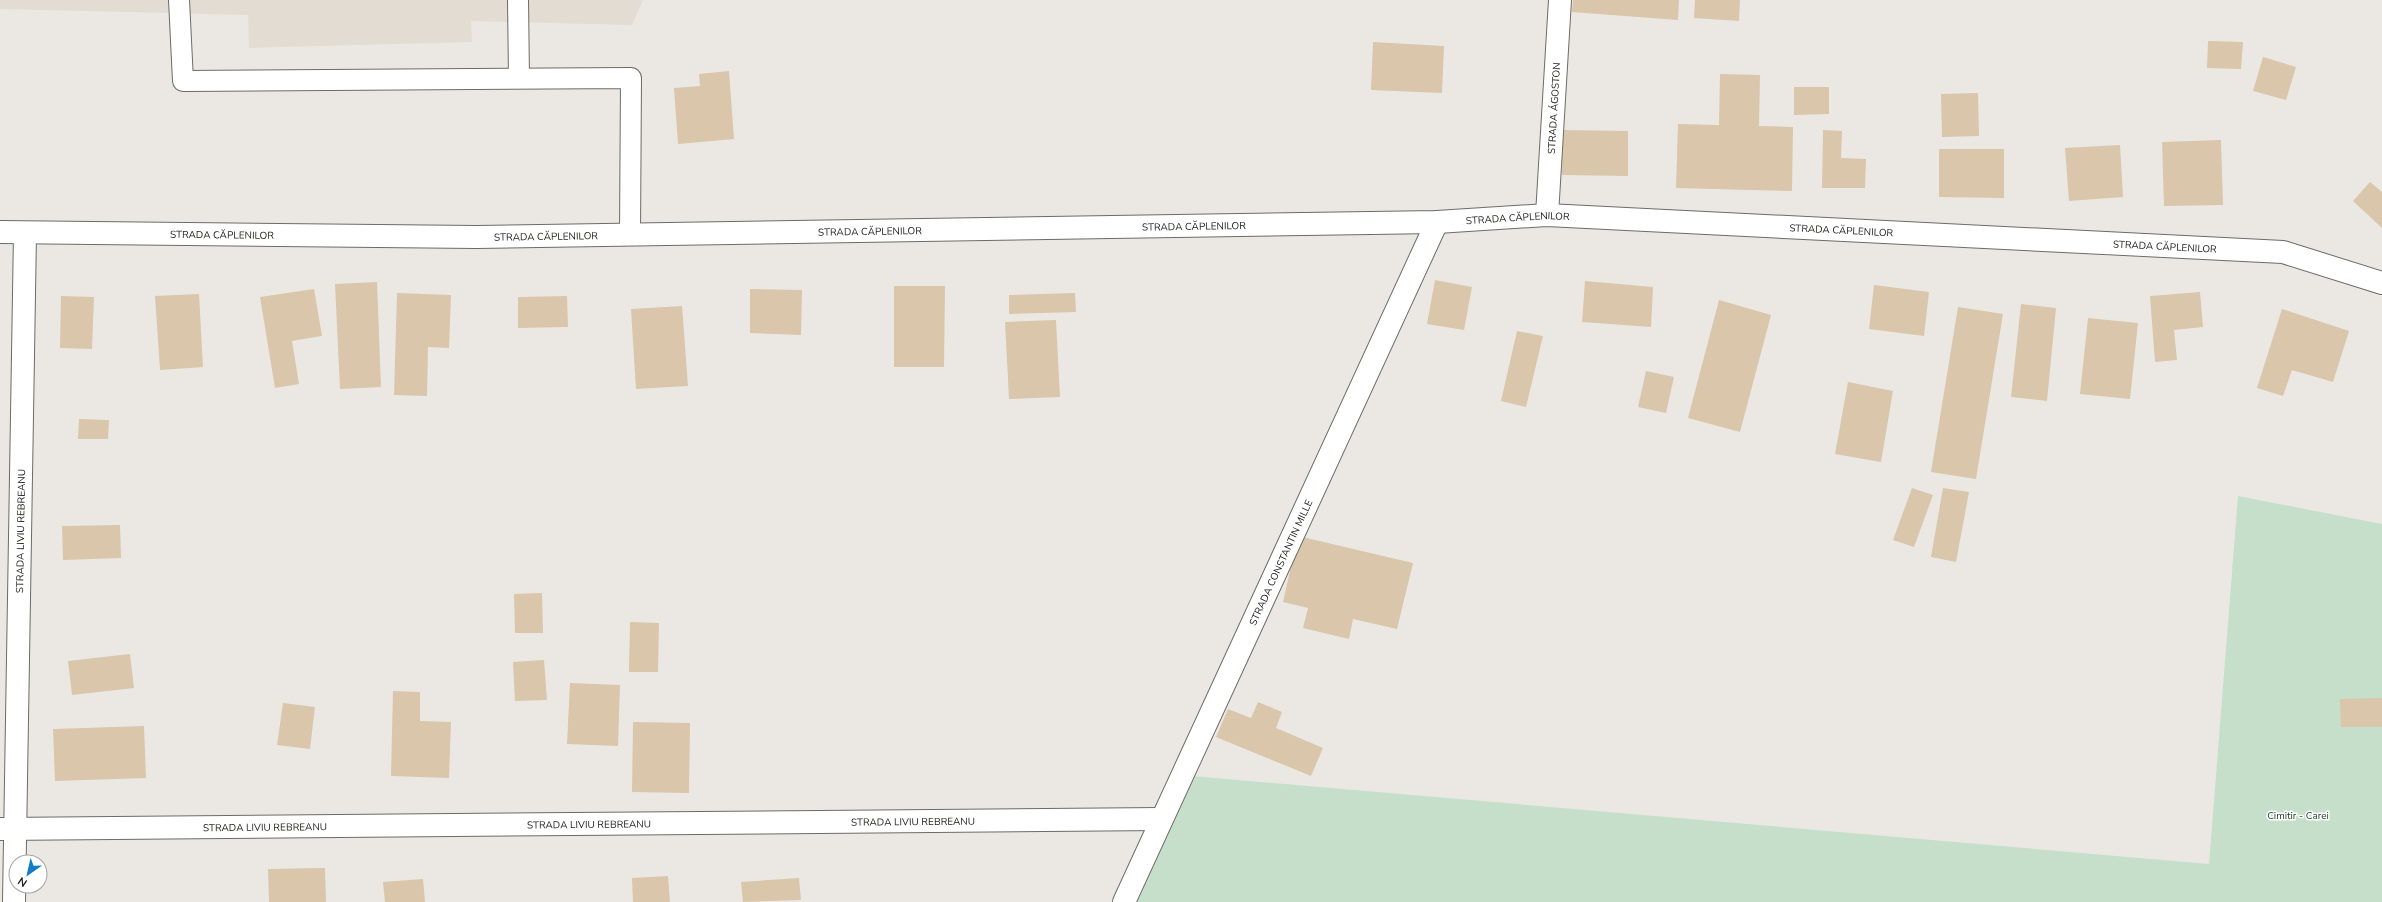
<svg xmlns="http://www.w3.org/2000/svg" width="2382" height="902" font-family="'Nunito Sans',sans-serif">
	<rect width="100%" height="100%" fill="#ebe8e4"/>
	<polygon fill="#e3dcd2" points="0,0 643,0 632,25 471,21 472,42 249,48 248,15 0,9"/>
	<polygon fill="#c6dfca" points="2238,496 2382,524 2382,902 1121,902 1181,775 2209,864"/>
	<g fill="#d9c6ab">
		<polygon points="1573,0 1679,0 1678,20 1572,12"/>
		<polygon points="1695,0 1740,0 1739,21 1694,18"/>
		<polygon points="2208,41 2243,42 2241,69 2207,68"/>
		<polygon points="1373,42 1444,46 1442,93 1371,90"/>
		<polygon points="2263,57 2296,67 2286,100 2253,91"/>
		<polygon points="729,71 734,139 678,144 674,88 700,86 699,74"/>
		<polygon points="1720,74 1760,75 1759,126 1793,127 1792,191 1676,188 1678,124 1719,125"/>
		<polygon points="1794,87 1829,87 1829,114 1794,115"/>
		<polygon points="1978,93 1979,136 1942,137 1941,94"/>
		<polygon points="1562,130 1628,131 1628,176 1562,175"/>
		<polygon points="1823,130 1842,131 1841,158 1866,159 1865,188 1822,188"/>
		<polygon points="2221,140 2223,205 2164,206 2162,142"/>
		<polygon points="2120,145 2123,197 2069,201 2065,148"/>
		<polygon points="1939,149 2004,149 2004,198 1939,197"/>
		<polygon points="2370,182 2382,192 2382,228 2353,201"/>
		<polygon points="1435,280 1472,287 1464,330 1427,324"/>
		<polygon points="1585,281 1653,287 1651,327 1582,322"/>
		<polygon points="377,282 381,387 340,389 335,284"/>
		<polygon points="1874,285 1929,292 1924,336 1869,329"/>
		<polygon points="894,286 945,286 944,367 894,367"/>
		<polygon points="314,289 322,336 292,341 299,384 275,388 260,297"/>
		<polygon points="750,289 802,290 801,335 750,333"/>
		<polygon points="2200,292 2203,327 2174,330 2177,360 2155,362 2150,296"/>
		<polygon points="397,293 451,295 449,348 428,347 427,396 394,395"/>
		<polygon points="1075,293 1076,312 1009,314 1009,295"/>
		<polygon points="199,294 203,367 160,370 155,296"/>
		<polygon points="61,296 94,297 92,349 60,348"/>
		<polygon points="567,296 568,327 518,328 518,297"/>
		<polygon points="1719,300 1771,315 1740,432 1688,418"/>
		<polygon points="2021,304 2056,308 2047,401 2011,397"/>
		<polygon points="682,306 688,386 636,389 631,309"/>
		<polygon points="1958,307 2003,314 1976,479 1931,472"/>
		<polygon points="2282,309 2349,331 2333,382 2292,370 2283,396 2257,388"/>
		<polygon points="2088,318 2138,323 2130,399 2080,394"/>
		<polygon points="1056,320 1060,397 1009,399 1005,322"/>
		<polygon points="1517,331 1543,336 1526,407 1501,401"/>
		<polygon points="1646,371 1674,377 1666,413 1638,407"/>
		<polygon points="1848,382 1893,391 1881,462 1835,454"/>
		<polygon points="79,419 109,420 108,439 78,439"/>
		<polygon points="1912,488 1933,495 1914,547 1893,540"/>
		<polygon points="1943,488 1969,492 1956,562 1931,557"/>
		<polygon points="120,525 121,558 63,560 62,526"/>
		<polygon points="1298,536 1413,563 1397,629 1353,619 1349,639 1303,628 1308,608 1283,602"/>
		<polygon points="542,593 543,633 515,633 514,594"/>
		<polygon points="630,622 659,623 658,672 629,672"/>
		<polygon points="130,654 134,688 72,695 68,661"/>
		<polygon points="544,660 547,700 515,701 513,662"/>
		<polygon points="570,683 620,685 618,746 567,744"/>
		<polygon points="393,691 420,692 420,721 451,722 449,778 391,776"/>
		<polygon points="2382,698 2382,727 2341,727 2340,699"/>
		<polygon points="1258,702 1282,712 1276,728 1323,748 1311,776 1216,737 1228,709 1251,718"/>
		<polygon points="283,703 315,707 310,749 277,745"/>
		<polygon points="633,722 690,723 689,793 632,792"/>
		<polygon points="144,726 146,778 55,781 53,729"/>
		<polygon points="325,868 326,902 269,902 268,869"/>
		<polygon points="668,876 670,902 633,902 632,878"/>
		<polygon points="799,878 801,900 743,902 741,882"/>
		<polygon points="423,879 425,902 385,902 383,882"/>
	</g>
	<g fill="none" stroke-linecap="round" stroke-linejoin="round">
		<g stroke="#6d6b67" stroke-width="22">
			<g id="lane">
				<polyline points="179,0 183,81 631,78 630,234"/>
				<polyline points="518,0 519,78"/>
			</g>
		</g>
		<g stroke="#6d6b67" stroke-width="24">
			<g id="street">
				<path id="s1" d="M0,829L1161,819"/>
				<path id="s2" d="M14,902L25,233"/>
			</g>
		</g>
		<g stroke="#6d6b67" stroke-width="24">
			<g id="secondary">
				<path id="s3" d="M1547,215L1560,0"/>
				<path id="s4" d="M0,232L476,237L1437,222L1547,215L2283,252L2382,283"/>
				<path id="s5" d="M1124,902L1437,222"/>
			</g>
		</g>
		<use href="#lane" stroke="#fff" stroke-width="20"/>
		<use href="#street" stroke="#fff" stroke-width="22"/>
		<use href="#secondary" stroke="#fff" stroke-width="22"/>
	</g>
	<g text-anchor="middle" stroke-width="3" stroke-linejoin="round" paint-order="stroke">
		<g font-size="10" fill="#242321" stroke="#fff">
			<text dy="4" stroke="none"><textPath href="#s3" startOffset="107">STRADA ÁGOSTON</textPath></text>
			<text dy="4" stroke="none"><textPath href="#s4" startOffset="1518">STRADA CĂPLENILOR</textPath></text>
			<text dy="4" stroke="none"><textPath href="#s4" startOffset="1194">STRADA CĂPLENILOR</textPath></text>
			<text dy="4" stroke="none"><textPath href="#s4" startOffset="1842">STRADA CĂPLENILOR</textPath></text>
			<text dy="4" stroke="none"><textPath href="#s4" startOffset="870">STRADA CĂPLENILOR</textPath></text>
			<text dy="4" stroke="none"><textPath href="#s4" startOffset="222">STRADA CĂPLENILOR</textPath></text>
			<text dy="4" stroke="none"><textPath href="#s4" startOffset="546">STRADA CĂPLENILOR</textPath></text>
			<text dy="4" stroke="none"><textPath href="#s4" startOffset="2166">STRADA CĂPLENILOR</textPath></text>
			<text dy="4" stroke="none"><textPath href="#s2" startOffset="371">STRADA LIVIU REBREANU</textPath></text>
			<text dy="4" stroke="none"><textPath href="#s5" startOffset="374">STRADA CONSTANTIN MILLE</textPath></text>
			<text dy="4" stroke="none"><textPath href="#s1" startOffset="913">STRADA LIVIU REBREANU</textPath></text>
			<text dy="4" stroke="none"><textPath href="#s1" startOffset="589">STRADA LIVIU REBREANU</textPath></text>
			<text dy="4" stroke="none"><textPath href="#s1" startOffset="265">STRADA LIVIU REBREANU</textPath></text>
		</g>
		<g font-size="10" fill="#113d1d" stroke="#fff">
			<text x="2298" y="819">Cimitir - Carei</text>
		</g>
	</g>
	<g transform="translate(28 874) rotate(214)"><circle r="19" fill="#ffffff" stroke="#a7a7a6"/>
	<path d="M0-3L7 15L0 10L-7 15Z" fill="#117dc7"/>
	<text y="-6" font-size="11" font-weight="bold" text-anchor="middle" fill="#242321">N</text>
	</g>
</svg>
